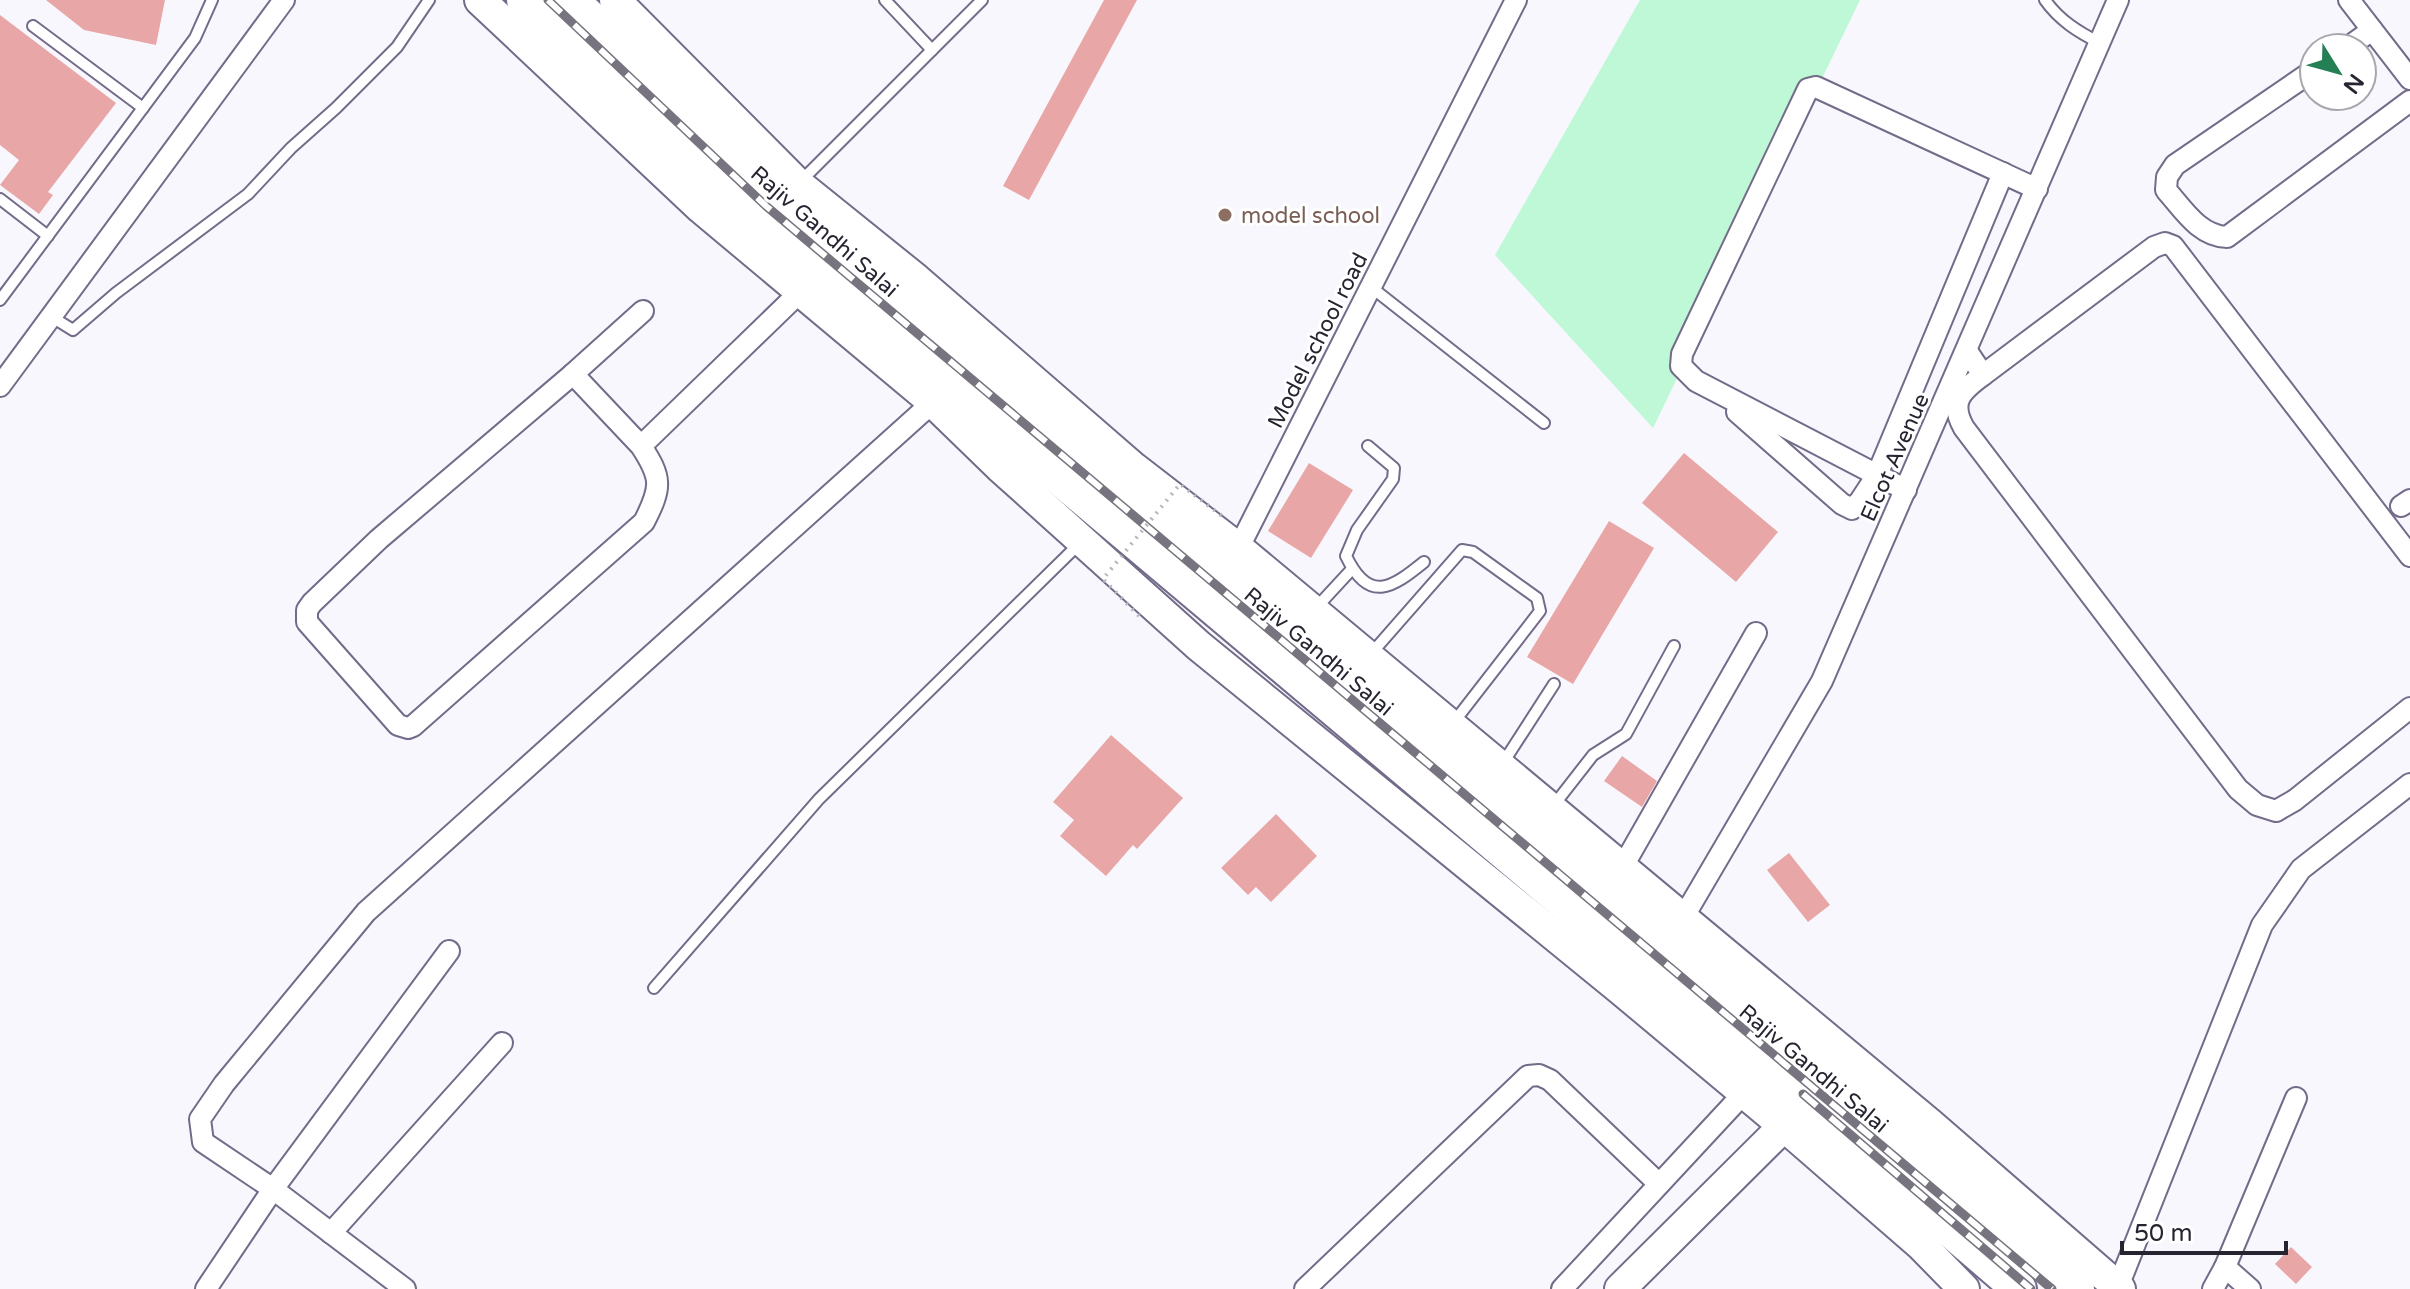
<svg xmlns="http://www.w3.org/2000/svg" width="2410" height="1289" font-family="'Varela Round',sans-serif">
	<rect width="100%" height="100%" fill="#f9f7fe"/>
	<polygon fill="#bef8d6" points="1640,0 1860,0 1653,428 1495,255"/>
	<g fill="#e8a7a6">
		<polygon points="46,0 165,0 156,45 84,30"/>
		<polygon points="1104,0 1137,0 1029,200 1003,186"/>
		<polygon points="0,15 116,103 48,192 53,195 39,214 0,185 19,160 0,145"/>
		<polygon points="1684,453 1778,532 1736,582 1642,503"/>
		<polygon points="1309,463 1353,490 1311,558 1268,531"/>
		<polygon points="1609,521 1654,548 1573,684 1527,657"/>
		<polygon points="1111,735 1183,798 1137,849 1133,845 1106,876 1060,836 1074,820 1053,802"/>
		<polygon points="1622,756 1657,781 1642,807 1604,781"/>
		<polygon points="1276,814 1317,856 1271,902 1256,887 1248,895 1221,868"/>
		<polygon points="1789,853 1830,905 1808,922 1767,870"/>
		<polygon points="2291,1247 2312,1267 2296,1284 2275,1264"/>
	</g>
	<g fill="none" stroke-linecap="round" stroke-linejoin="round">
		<g stroke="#736b89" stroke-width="14">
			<g id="lane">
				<polyline points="885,0 932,50"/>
				<path d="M2045,0C2059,20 2078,32 2100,43"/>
				<polyline points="33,26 143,108"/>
				<polyline points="800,182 982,0"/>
				<polyline points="0,199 48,236"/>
				<polyline points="1371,287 1544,423"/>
				<polyline points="0,300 195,38 212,0"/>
				<polyline points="52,317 73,330 116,293 248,194 291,148 336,108 397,47 429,0"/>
				<path d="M1368,446L1394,468L1393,479L1357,530L1346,556C1369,604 1392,588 1424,562"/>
				<polyline points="1315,609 1352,569"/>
				<polyline points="1370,655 1462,550 1473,552 1537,598 1540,611 1454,722"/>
				<polyline points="1503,763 1554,684"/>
				<polyline points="1554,805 1593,755 1626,734 1674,646"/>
				<polyline points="654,988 819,799 1081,542"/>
			</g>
		</g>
		<g stroke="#736b89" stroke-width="24">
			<g id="street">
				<polyline points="2349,0 2410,79"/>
				<polyline points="2347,48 2372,30"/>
				<path d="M2314,70L2175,165L2167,177L2166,190C2183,209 2199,236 2227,237L2410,101"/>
				<path d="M1967,351L1983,375C1961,391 1949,402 1964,428L2238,789L2257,805L2276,811L2295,800L2410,708"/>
				<polyline points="573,374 643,311"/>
				<polyline points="1983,375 2154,247 2165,243 2173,246 2410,556"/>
				<polyline points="0,386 284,0"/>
				<polyline points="1737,412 1842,504 1852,509 1860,501 1877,475 2003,173"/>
				<path d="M641,446L573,374L379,539L312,603L307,610V622L398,725L408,728L413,726L644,522C662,487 662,478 641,446L799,293"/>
				<polyline points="1906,490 1696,381 1681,366 1682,354 1808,89 1816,87 2037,189"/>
				<polyline points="2401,506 2410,500"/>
				<polyline points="1234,557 1516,0"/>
				<polyline points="1622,868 1756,633"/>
				<polyline points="1683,918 1822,681 2118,0"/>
				<polyline points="331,1233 502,1043"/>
				<polyline points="2225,1267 2250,1289"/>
				<polyline points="206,1289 273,1189 449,951"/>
				<polyline points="405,1289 273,1189 203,1142 200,1119 224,1084 366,912 941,395"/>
				<polyline points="1305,1289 1528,1076 1539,1075 1550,1080 1659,1184"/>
				<polyline points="1562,1289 1744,1093"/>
				<polyline points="2117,1289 2262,925 2301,869 2410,784"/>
				<polyline points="2213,1289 2225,1267 2296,1098"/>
			</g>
		</g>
		<g stroke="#736b89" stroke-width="34">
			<g id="secondary">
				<polyline points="480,0 701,208 933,402 1000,467 1199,646 1619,988 1784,1126 1922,1246 1964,1289"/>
				<polyline points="615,0 798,184 916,279 1134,468 1239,549 1930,1124 2120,1289"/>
				<polyline points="1620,1289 1784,1126"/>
			</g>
		</g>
		<g stroke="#736b89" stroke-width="38">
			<g id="primary">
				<polyline points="524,0 760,226 1807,1107 2019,1289"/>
				<polyline points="571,0 784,199 2077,1289"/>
			</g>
		</g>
		<use href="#lane" stroke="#fff" stroke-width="10"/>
		<use href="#street" stroke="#fff" stroke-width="20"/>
		<use href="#secondary" stroke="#fff" stroke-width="30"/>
		<use href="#primary" stroke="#fff" stroke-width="34"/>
		<g stroke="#77747f" stroke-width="9">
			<g id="rail">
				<polyline points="548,0 766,206 2052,1289"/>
				<polyline points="1803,1094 2031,1289"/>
			</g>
		</g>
		<use href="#rail" stroke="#fff" stroke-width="6" stroke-dasharray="18" stroke-linecap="butt"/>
		<polyline stroke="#b9b6bf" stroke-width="4" stroke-dasharray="2 6" stroke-linecap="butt" points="1139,616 1103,579 1180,484 1222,516"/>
	</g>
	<circle fill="#8d6e63" stroke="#fff" stroke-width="3" cx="1225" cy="215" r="8"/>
	<g text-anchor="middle" stroke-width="6" stroke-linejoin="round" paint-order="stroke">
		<g font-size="22" fill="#785e54" stroke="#fff" text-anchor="start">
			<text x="1241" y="223">model school</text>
		</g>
		<g font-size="22" fill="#272431" stroke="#fff">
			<text transform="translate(825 231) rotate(41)" y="8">Rajiv Gandhi Salai</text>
			<text transform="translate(1317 340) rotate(-63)" y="8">Model school road</text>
			<text transform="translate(1894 457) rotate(-66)" y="8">Elcot Avenue</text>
			<text transform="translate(1319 651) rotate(40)" y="8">Rajiv Gandhi Salai</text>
			<text transform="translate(1814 1068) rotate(40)" y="8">Rajiv Gandhi Salai</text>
		</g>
	</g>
	<g transform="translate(2338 72) rotate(127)"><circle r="38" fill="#ffffff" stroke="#a9a7ad" stroke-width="2"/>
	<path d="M0-6L14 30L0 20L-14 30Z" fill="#257f54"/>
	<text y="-12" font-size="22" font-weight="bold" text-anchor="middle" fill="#272431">N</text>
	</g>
	<path d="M2122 1241v12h164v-12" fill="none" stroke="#272431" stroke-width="4"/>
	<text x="2134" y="1241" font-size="24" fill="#272431" stroke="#ffffff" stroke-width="6" paint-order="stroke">50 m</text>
</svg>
